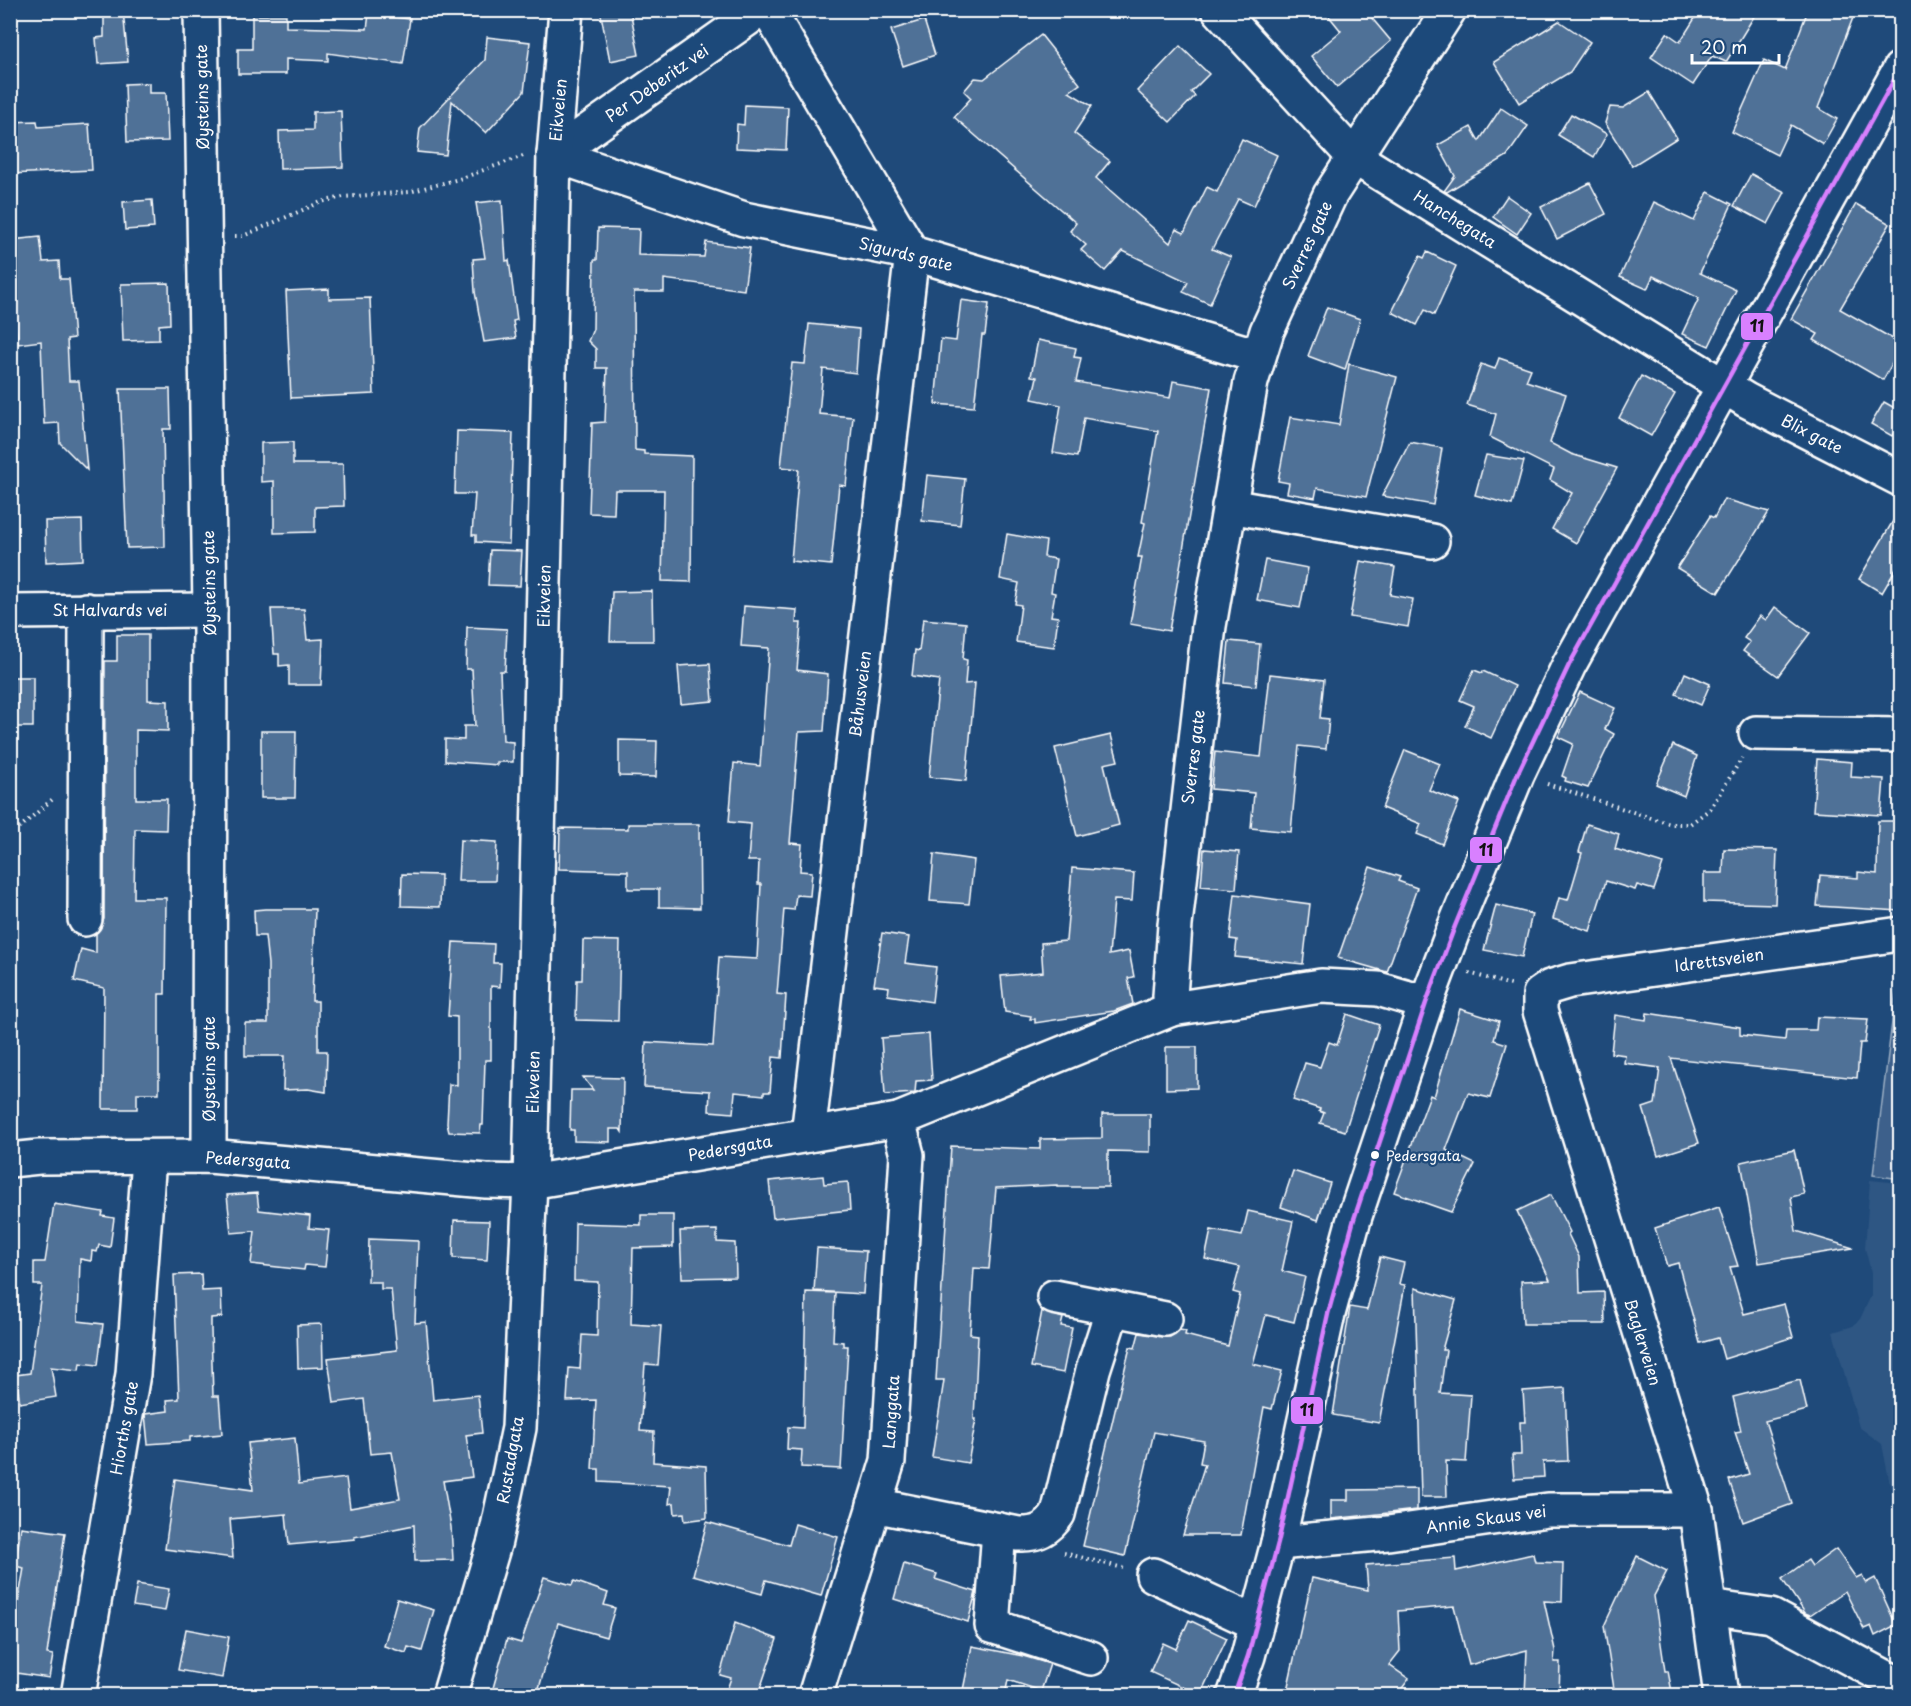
<svg xmlns="http://www.w3.org/2000/svg" width="1911" height="1706" font-family="'Playpen Sans',sans-serif">
	<rect width="100%" height="100%" fill="#1f4a7a"/>
	<filter id="ink" filterUnits="userSpaceOnUse"><feTurbulence type="fractalNoise" baseFrequency=".0167" numOctaves="2"/><feDisplacementMap in="SourceGraphic" scale="12" xChannelSelector="R" yChannelSelector="G"/><feConvolveMatrix kernelMatrix="1 2 1 2 8 2 1 2 1" color-interpolation-filters="sRGB"/></filter>
	<g filter="url(#ink)">
		<polygon fill="#2e5683" points="1870,1180 1900,1183 1900,1504 1892,1495 1882,1444 1859,1427 1833,1332 1853,1326 1860,1319 1871,1296 1871,1272 1865,1248"/>
		<polygon fill="#3c618b" stroke="#9eb0c5" stroke-width="1.5" points="1897,982 1900,982 1900,1179 1873,1175"/>
		<g fill="#507197" stroke="#fff" stroke-width="1.5">
			<polygon points="104,10 123,10 128,62 98,64 96,38 104,37"/>
			<polygon points="600,10 630,10 639,55 610,61"/>
			<polygon points="1324,10 1365,10 1391,41 1337,87 1311,56 1341,31"/>
			<polygon points="1700,10 1758,10 1726,62 1712,56 1693,85 1651,57 1667,33 1680,42"/>
			<polygon points="1808,10 1856,10 1818,108 1837,119 1823,144 1791,125 1777,155 1732,132 1764,60 1785,70"/>
			<polygon points="369,14 410,19 403,64 328,53 328,61 286,59 286,74 238,74 238,49 252,49 252,15 286,15 286,27 367,29"/>
			<polygon points="924,20 935,55 903,66 891,30"/>
			<polygon points="1559,21 1590,42 1570,72 1519,103 1494,62"/>
			<polygon points="1041,35 1080,84 1069,92 1092,106 1074,133 1110,161 1096,178 1170,243 1176,229 1184,233 1207,187 1217,192 1242,139 1277,155 1254,206 1238,199 1212,249 1231,257 1210,304 1183,292 1188,282 1123,251 1105,271 1081,250 1086,245 1070,231 1076,223 954,117 971,98 964,91 975,78 984,79"/>
			<polygon points="487,37 530,42 524,92 486,133 452,101 446,155 417,152 420,128 485,60"/>
			<polygon points="1180,46 1209,74 1191,92 1195,96 1170,122 1137,91"/>
			<polygon points="149,83 149,93 166,93 168,141 127,142 125,84"/>
			<polygon points="1649,92 1677,138 1632,166 1605,123 1610,107 1623,108"/>
			<polygon points="745,105 788,107 786,150 736,148 737,124 744,125"/>
			<polygon points="1501,108 1528,126 1507,156 1447,192 1444,191 1455,176 1438,145 1471,127 1479,141"/>
			<polygon points="341,111 343,167 280,169 279,131 313,130 313,112"/>
			<polygon points="1571,114 1607,134 1594,157 1558,135"/>
			<polygon points="37,121 38,127 89,124 92,170 10,174 10,122"/>
			<polygon points="1751,174 1785,192 1768,224 1734,206"/>
			<polygon points="1590,183 1606,214 1557,239 1541,207"/>
			<polygon points="1708,192 1732,204 1700,273 1736,290 1709,346 1682,334 1699,298 1653,276 1647,289 1620,277 1654,202 1694,221"/>
			<polygon points="1507,196 1531,213 1517,234 1493,217"/>
			<polygon points="152,200 154,228 125,230 123,202"/>
			<polygon points="502,200 506,261 509,260 517,320 513,321 516,338 484,342 475,292 473,259 485,258 476,203"/>
			<polygon points="1856,204 1890,224 1840,309 1900,343 1900,349 1883,380 1814,340 1818,334 1791,319"/>
			<polygon points="598,228 639,229 638,255 704,257 706,242 750,248 744,290 664,279 664,292 634,292 635,450 644,451 644,454 692,456 691,582 662,581 664,490 615,490 614,514 589,513 592,423 605,422 607,368 596,368 596,349 588,341 593,329 594,260 597,260"/>
			<polygon points="40,237 43,262 59,261 60,279 69,279 74,338 67,339 69,381 79,381 87,470 60,443 59,423 44,424 41,341 18,344 10,272 13,269 11,240"/>
			<polygon points="1427,252 1456,266 1434,315 1425,310 1417,325 1392,312 1420,256 1424,258"/>
			<polygon points="169,283 170,324 159,325 159,340 123,341 121,284"/>
			<polygon points="329,289 329,299 370,298 374,394 291,398 286,291"/>
			<polygon points="961,300 989,304 985,335 982,335 974,407 935,404 941,339 956,341"/>
			<polygon points="1327,307 1360,319 1345,370 1308,356"/>
			<polygon points="809,324 859,329 856,373 823,369 819,414 853,417 846,486 839,485 831,565 791,561 799,469 781,467 792,363 805,364"/>
			<polygon points="1038,340 1076,348 1074,357 1081,358 1076,382 1170,398 1173,381 1211,388 1169,631 1130,624 1142,557 1138,557 1145,523 1142,522 1158,431 1084,418 1077,457 1053,453 1061,405 1032,399 1037,377 1031,376"/>
			<polygon points="1499,358 1531,369 1526,381 1566,394 1550,443 1571,454 1617,468 1576,543 1552,529 1572,493 1550,480 1554,469 1490,437 1496,414 1467,405 1481,364 1495,369"/>
			<polygon points="1349,364 1397,377 1366,497 1317,488 1315,498 1287,493 1289,483 1278,481 1290,417 1339,425"/>
			<polygon points="1641,376 1675,394 1651,436 1619,418"/>
			<polygon points="120,389 170,389 171,429 163,429 165,547 127,548"/>
			<polygon points="1884,402 1900,411 1900,421 1892,436 1871,424"/>
			<polygon points="457,431 513,433 509,544 476,542 476,535 472,535 475,494 455,494"/>
			<polygon points="293,442 293,464 343,464 344,506 315,507 315,532 274,533 274,481 261,482 261,443"/>
			<polygon points="1410,442 1442,448 1433,505 1382,496"/>
			<polygon points="1486,455 1524,461 1512,505 1475,495"/>
			<polygon points="927,475 965,479 960,525 922,521"/>
			<polygon points="1724,499 1769,512 1718,593 1677,568 1710,516 1714,518"/>
			<polygon points="1900,509 1900,562 1882,593 1859,579"/>
			<polygon points="82,520 83,560 46,562 45,521"/>
			<polygon points="1007,534 1046,541 1044,557 1056,559 1051,592 1055,593 1051,616 1058,617 1054,647 1016,642 1021,605 1015,604 1019,583 1000,579"/>
			<polygon points="490,550 522,551 520,586 488,585"/>
			<polygon points="1265,560 1308,568 1300,608 1257,600"/>
			<polygon points="1360,561 1395,567 1390,595 1413,599 1408,627 1350,617"/>
			<polygon points="652,591 653,641 610,641 612,592"/>
			<polygon points="744,606 797,610 796,623 801,623 797,670 828,674 824,731 799,732 790,843 802,844 800,871 812,872 810,896 796,895 794,910 784,909 777,994 786,995 782,1058 773,1057 770,1092 764,1092 764,1095 735,1092 733,1113 709,1111 710,1091 644,1087 646,1042 713,1046 719,957 757,959 761,884 758,884 759,861 748,861 751,824 729,822 734,763 760,766 769,648 741,646"/>
			<polygon points="1775,607 1810,633 1778,676 1743,651 1750,642 1744,638 1760,616 1766,620"/>
			<polygon points="271,609 304,609 307,640 323,639 321,685 289,685 289,665 279,666 279,654 274,654"/>
			<polygon points="923,619 966,623 963,659 967,660 965,684 975,683 966,781 929,777 939,680 912,676 915,650 919,651"/>
			<polygon points="467,627 507,629 505,671 500,671 503,741 513,742 513,762 497,762 497,765 445,761 445,739 464,740 464,726 475,726 472,669 466,669"/>
			<polygon points="117,635 148,635 148,700 168,701 168,731 136,730 136,799 167,799 166,830 135,829 134,898 166,898 165,994 159,994 159,1093 137,1093 137,1109 103,1109 104,988 74,981 81,949 96,953 96,933 104,919 105,661 117,661"/>
			<polygon points="1229,641 1260,644 1256,686 1225,683"/>
			<polygon points="710,664 713,701 681,704 678,666"/>
			<polygon points="1474,670 1482,673 1483,671 1515,686 1491,738 1465,726 1474,706 1460,700"/>
			<polygon points="1685,673 1710,684 1701,705 1676,694"/>
			<polygon points="1270,674 1324,680 1320,718 1329,719 1326,749 1299,746 1291,832 1251,828 1254,793 1211,789 1215,752 1261,757"/>
			<rect x="10" y="677" width="23" height="50"/>
			<polygon points="1580,692 1615,708 1605,729 1614,734 1588,788 1565,781 1566,778 1562,776 1573,744 1558,737"/>
			<polygon points="261,731 296,731 295,798 261,798"/>
			<polygon points="1111,735 1118,761 1104,764 1119,825 1077,836 1055,748"/>
			<polygon points="619,740 657,741 656,777 619,776"/>
			<polygon points="1673,745 1697,756 1684,796 1656,784"/>
			<polygon points="1405,750 1440,764 1429,790 1459,802 1442,844 1417,834 1421,824 1382,808"/>
			<polygon points="1817,759 1852,762 1851,777 1884,779 1881,815 1813,811"/>
			<polygon points="1878,821 1900,821 1900,911 1817,906 1820,875 1858,878 1858,872 1877,874"/>
			<polygon points="628,824 699,824 700,908 659,907 659,889 628,889 628,871 559,869 560,828 628,829"/>
			<polygon points="1587,824 1619,834 1615,849 1663,864 1654,890 1637,885 1635,890 1606,881 1590,931 1553,919 1559,898 1568,900 1582,853 1579,852"/>
			<polygon points="460,840 497,842 495,881 458,881"/>
			<polygon points="1204,849 1239,852 1236,889 1201,886"/>
			<polygon points="1724,849 1777,850 1775,904 1704,902 1704,873 1723,873"/>
			<polygon points="934,854 974,860 969,904 930,901"/>
			<polygon points="1370,867 1400,877 1398,881 1417,888 1387,972 1338,958"/>
			<polygon points="1072,868 1134,873 1132,901 1114,900 1109,955 1129,951 1134,977 1128,978 1133,1004 1114,1011 1035,1023 1035,1019 1030,1019 1031,1016 1005,1012 1001,976 1043,972 1041,943 1066,941"/>
			<polygon points="402,874 441,875 440,907 401,906"/>
			<polygon points="1235,894 1310,904 1303,964 1235,957 1237,940 1230,939"/>
			<polygon points="1496,905 1532,914 1522,957 1484,950"/>
			<polygon points="265,909 315,909 312,1001 318,1001 318,1051 327,1051 326,1092 308,1089 283,1090 284,1056 245,1056 245,1023 268,1023 268,964 265,936 255,936 254,910"/>
			<polygon points="882,933 909,937 905,963 936,967 932,1002 888,995 889,987 874,985"/>
			<polygon points="583,940 620,941 618,1021 576,1020 577,980 582,980"/>
			<polygon points="453,942 494,944 493,963 501,963 500,987 491,986 491,1060 485,1060 483,1125 481,1125 480,1133 449,1132 447,1124 449,1084 457,1085 457,1017 448,1016"/>
			<polygon points="1460,1009 1499,1021 1494,1040 1507,1044 1490,1098 1468,1093 1446,1150 1475,1164 1451,1212 1394,1192 1430,1095 1434,1097"/>
			<polygon points="1647,1013 1740,1027 1740,1035 1785,1040 1786,1030 1816,1030 1817,1017 1868,1019 1865,1043 1860,1043 1857,1078 1671,1058 1699,1143 1658,1156 1643,1108 1655,1104 1660,1068 1624,1063 1625,1055 1611,1053 1615,1015 1646,1020"/>
			<polygon points="1347,1014 1379,1025 1345,1131 1320,1123 1324,1113 1319,1111 1320,1109 1293,1100 1305,1063 1320,1067 1329,1042 1337,1045"/>
			<polygon points="929,1034 932,1080 916,1081 915,1093 885,1095 881,1038"/>
			<polygon points="1166,1047 1197,1047 1197,1088 1166,1089"/>
			<polygon points="583,1077 623,1078 622,1132 620,1129 610,1129 610,1142 574,1141 574,1130 570,1130 571,1090 593,1090"/>
			<polygon points="1102,1114 1150,1114 1150,1152 1108,1151 1108,1187 1057,1187 1057,1185 996,1188 989,1269 974,1268 970,1334 978,1335 974,1419 976,1419 968,1463 932,1457 944,1380 936,1380 951,1146 1040,1149 1040,1139 1102,1138"/>
			<polygon points="1794,1150 1804,1194 1791,1197 1796,1231 1853,1248 1759,1263 1741,1162"/>
			<polygon points="1293,1171 1330,1183 1318,1220 1281,1207"/>
			<polygon points="823,1176 824,1184 848,1182 850,1210 773,1218 769,1181"/>
			<polygon points="257,1193 259,1210 310,1216 309,1228 329,1230 325,1267 305,1265 304,1270 251,1264 255,1231 231,1233 227,1195"/>
			<polygon points="1551,1195 1570,1232 1568,1234 1579,1257 1580,1293 1604,1292 1605,1324 1523,1324 1521,1281 1550,1280 1517,1211"/>
			<polygon points="54,1204 103,1212 102,1216 114,1218 110,1247 99,1245 97,1252 92,1251 91,1261 80,1259 78,1321 103,1324 98,1365 80,1363 79,1370 51,1367 56,1397 20,1403 16,1375 30,1373 42,1285 34,1285 34,1262 45,1262"/>
			<polygon points="1719,1207 1738,1266 1730,1267 1744,1314 1784,1304 1793,1337 1724,1359 1718,1338 1700,1343 1678,1263 1667,1266 1655,1228"/>
			<polygon points="1248,1211 1293,1221 1282,1271 1305,1277 1294,1322 1266,1315 1253,1364 1282,1371 1272,1409 1264,1407 1241,1535 1183,1535 1205,1464 1200,1463 1204,1441 1154,1432 1125,1556 1083,1546 1130,1347 1135,1348 1139,1333 1170,1337 1180,1330 1186,1331 1185,1335 1228,1346 1240,1294 1233,1292 1240,1267 1205,1259 1211,1230 1242,1236"/>
			<polygon points="641,1215 673,1215 673,1247 633,1248 631,1324 661,1326 658,1365 645,1364 640,1431 654,1432 653,1462 706,1466 707,1518 685,1521 684,1513 675,1514 674,1503 669,1504 671,1486 599,1482 599,1469 592,1469 596,1400 567,1401 569,1368 580,1369 582,1335 597,1336 598,1282 574,1281 575,1223 641,1225"/>
			<polygon points="454,1220 489,1221 487,1260 453,1258"/>
			<polygon points="717,1230 717,1242 735,1243 736,1277 682,1278 680,1231"/>
			<polygon points="369,1239 418,1241 415,1323 426,1322 433,1400 478,1395 482,1433 466,1435 472,1477 443,1481 451,1527 453,1560 415,1561 414,1525 354,1537 355,1539 289,1545 286,1514 230,1519 233,1558 165,1549 175,1479 253,1490 248,1443 295,1438 299,1484 346,1478 350,1508 400,1499 392,1452 370,1454 364,1399 334,1403 328,1358 397,1350 391,1289 381,1289 381,1282 368,1282"/>
			<polygon points="817,1248 866,1251 863,1294 814,1291"/>
			<polygon points="1380,1257 1404,1263 1399,1284 1405,1285 1379,1423 1333,1415 1350,1307 1367,1310"/>
			<polygon points="201,1274 202,1291 221,1290 222,1317 211,1318 211,1330 213,1396 219,1396 222,1434 190,1437 190,1441 148,1444 145,1414 168,1411 167,1400 179,1399 174,1275"/>
			<polygon points="1415,1288 1456,1300 1442,1350 1446,1350 1440,1393 1471,1395 1466,1462 1446,1461 1447,1497 1421,1497"/>
			<polygon points="806,1292 835,1293 833,1341 843,1342 843,1346 848,1346 841,1469 801,1467 802,1450 787,1449 788,1427 803,1428"/>
			<polygon points="1042,1311 1063,1318 1061,1326 1072,1328 1063,1373 1031,1367"/>
			<polygon points="322,1324 323,1367 298,1368 297,1325"/>
			<polygon points="1800,1380 1807,1410 1765,1421 1792,1504 1743,1522 1729,1480 1749,1474 1735,1432 1741,1431 1733,1397"/>
			<polygon points="1565,1388 1568,1461 1543,1462 1544,1477 1514,1479 1512,1455 1521,1455 1520,1422 1525,1422 1523,1391"/>
			<polygon points="1417,1489 1417,1510 1331,1519 1331,1500 1348,1500 1348,1490"/>
			<polygon points="707,1522 789,1545 795,1524 838,1537 821,1596 766,1580 762,1594 693,1575"/>
			<polygon points="21,1527 65,1533 47,1654 53,1655 49,1678 10,1672 10,1614 16,1615 24,1568 15,1566"/>
			<polygon points="1836,1549 1856,1578 1862,1575 1866,1583 1875,1578 1896,1625 1875,1636 1871,1626 1864,1629 1845,1591 1810,1615 1805,1613 1782,1579 1808,1560 1812,1566"/>
			<polygon points="1533,1554 1535,1562 1563,1563 1562,1602 1544,1601 1555,1650 1554,1662 1560,1662 1559,1695 1525,1695 1527,1650 1469,1665 1454,1606 1398,1611 1400,1651 1389,1665 1409,1679 1397,1695 1286,1695 1312,1578 1368,1590 1366,1565 1455,1558 1456,1571"/>
			<polygon points="1637,1556 1667,1571 1654,1596 1665,1671 1668,1671 1672,1692 1615,1695 1604,1626"/>
			<polygon points="904,1564 937,1574 935,1579 976,1592 968,1622 894,1599"/>
			<polygon points="544,1577 572,1585 574,1581 608,1593 604,1605 615,1608 606,1637 558,1623 537,1695 491,1695 507,1639 521,1643"/>
			<polygon points="137,1584 169,1589 165,1611 133,1606"/>
			<polygon points="397,1599 434,1610 422,1651 408,1647 406,1653 384,1646"/>
			<polygon points="1189,1620 1227,1638 1200,1695 1150,1672 1163,1643 1176,1649"/>
			<polygon points="735,1623 777,1639 758,1695 725,1695 731,1678 720,1675"/>
			<polygon points="186,1629 229,1637 222,1678 178,1670"/>
			<polygon points="972,1646 1023,1656 1050,1664 1041,1691 1008,1680 1005,1695 962,1695"/>
		</g>
		<g fill="none" stroke-linecap="round" stroke-linejoin="round">
			<g stroke="#fff" stroke-width="38">
				<g id="minor">
					<polyline points="201,10 210,610 209,1156"/>
					<polyline points="768,10 912,253 808,1135"/>
					<polyline points="1219,10 1354,157 1746,400 1900,479"/>
					<polyline points="554,155 744,219 912,253 1258,356"/>
					<polyline points="554,155 760,10"/>
					<polyline points="1229,506 1432,541"/>
					<polyline points="10,612 210,610"/>
					<polyline points="1756,733 1900,735"/>
					<polyline points="85,919 86,610"/>
					<polyline points="1172,1009 1170,996 1175,925 1209,626 1251,382 1267,331 1330,195 1449,10"/>
					<polyline points="10,1160 39,1157 209,1156 486,1181 530,1182 898,1120 1172,1009 1321,986 1378,989 1426,1003"/>
					<polyline points="1054,1297 1165,1319"/>
					<path d="M874,1505L1018,1534C1036,1535 1048,1530 1058,1514L1093,1370L1113,1308"/>
					<polyline points="999,1530 992,1626 1091,1658"/>
					<polyline points="1278,1543 1388,1533 1548,1510 1696,1510"/>
					<polyline points="1153,1575 1256,1623"/>
					<polyline points="1709,1607 1771,1616 1900,1685"/>
					<polyline points="78,1696 133,1374 149,1158"/>
					<polyline points="449,1696 495,1541 519,1428 530,1182 554,155 566,10"/>
					<polyline points="815,1696 888,1461 907,1155 898,1120"/>
					<polyline points="1721,1696 1696,1510 1540,1011 1540,994 1550,987 1570,981 1900,934"/>
				</g>
			</g>
			<g stroke="#fff" stroke-width="38">
				<polyline id="major" points="1234,1696 1248,1656 1278,1543 1328,1314 1354,1219 1426,1003 1455,926 1517,775 1569,665 1900,69"/>
			</g>
			<g stroke="#fff" stroke-width="4" stroke-dasharray="1.5 4.5" stroke-linecap="butt">
				<polyline points="235,236 243,236 321,202 343,197 409,192 459,179 523,156"/>
				<polyline points="1547,784 1670,824 1690,824 1710,809 1742,758"/>
				<polyline points="10,836 55,797"/>
				<polyline points="1469,973 1511,985"/>
				<polyline points="1064,1553 1123,1568"/>
			</g>
			<use href="#minor" stroke="#1f4a7a" stroke-width="33"/>
			<use href="#major" stroke="#1f4a7a" stroke-width="33"/>
			<g stroke="#1f4a7a" stroke-width="9">
				<polyline id="bus-1" points="1234,1696 1248,1656 1278,1543 1328,1314 1354,1219 1426,1003 1455,926 1517,775 1569,665 1900,69"/>
			</g>
			<use href="#bus-1" stroke="#d880ff" stroke-width="4.5"/>
		</g>
	</g>
	<circle fill="#fff" stroke="#1f4a7a" stroke-width="2" cx="1375" cy="1155" r="5"/>
	<g text-anchor="middle" stroke-width="4.5" stroke-linejoin="round" paint-order="stroke">
		<g font-size="14" fill="#fff" stroke="#1f4a7a" text-anchor="start">
			<text x="1386" y="1161">Pedersgata</text>
		</g>
		<g font-size="16" fill="#fff" stroke="#1f4a7a">
			<text transform="translate(657 83) rotate(-35)" y="6">Per Deberitz vei</text>
			<text transform="translate(202 97) rotate(-91)" y="6">Øysteins gate</text>
			<text transform="translate(558 110) rotate(-85)" y="6">Eikveien</text>
			<text transform="translate(1455 219) rotate(32)" y="6">Hanchegata</text>
			<text transform="translate(1307 245) rotate(-65)" y="6">Sverres gate</text>
			<text transform="translate(906 254) rotate(14)" y="6">Sigurds gate</text>
			<text transform="translate(1812 434) rotate(27)" y="6">Blix gate</text>
			<text transform="translate(209 583) rotate(-91)" y="6">Øysteins gate</text>
			<text transform="translate(544 596) rotate(-89)" y="6">Eikveien</text>
			<text x="110" y="616">St Halvards vei</text>
			<text transform="translate(860 694) rotate(-83)" y="6">Båhusveien</text>
			<text transform="translate(1193 757) rotate(-83)" y="6">Sverres gate</text>
			<text transform="translate(1719 960) rotate(-8)" y="6">Idrettsveien</text>
			<text transform="translate(209 1069) rotate(-90)" y="6">Øysteins gate</text>
			<text transform="translate(533 1082) rotate(-89)" y="6">Eikveien</text>
			<text transform="translate(730 1148) rotate(-10)" y="6">Pedersgata</text>
			<text transform="translate(248 1160) rotate(4)" y="6">Pedersgata</text>
			<text transform="translate(1643 1342) rotate(73)" y="6">Baglerveien</text>
			<text transform="translate(891 1412) rotate(-86)" y="6">Langgata</text>
			<text transform="translate(124 1428) rotate(-80)" y="6">Hiorths gate</text>
			<text transform="translate(510 1460) rotate(-80)" y="6">Rustadgata</text>
			<text transform="translate(1486 1519) rotate(-8)" y="6">Annie Skaus vei</text>
		</g>
	</g>
	<g stroke="#1f4a7a" stroke-width="2">
		<rect x="1740" y="312" width="34" height="29" rx="6" fill="#d880ff"/>
		<rect x="1469" y="836" width="34" height="28" rx="6" fill="#d880ff"/>
		<rect x="1290" y="1396" width="34" height="29" rx="6" fill="#d880ff"/>
	</g>
	<g font-size="16" text-anchor="middle" font-weight="bold" fill="#111">
		<text x="1757" y="332">11</text>
		<text x="1486" y="856">11</text>
		<text x="1307" y="1416">11</text>
	</g>
	<rect width="1911" height="1706" fill="none" stroke="#1f4a7a" stroke-width="36"/>
	<rect x="18" y="18" width="1875" height="1670" fill="none" stroke="#fff" stroke-width="2" filter="url(#ink)"/>
	<path d="M1692 54v9h87v-9" fill="none" stroke="#ffffff" stroke-width="3"/>
	<text x="1701" y="54" font-size="18" fill="#ffffff" stroke="#1f4a7a" stroke-width="4.5" paint-order="stroke">20 m</text>
</svg>
